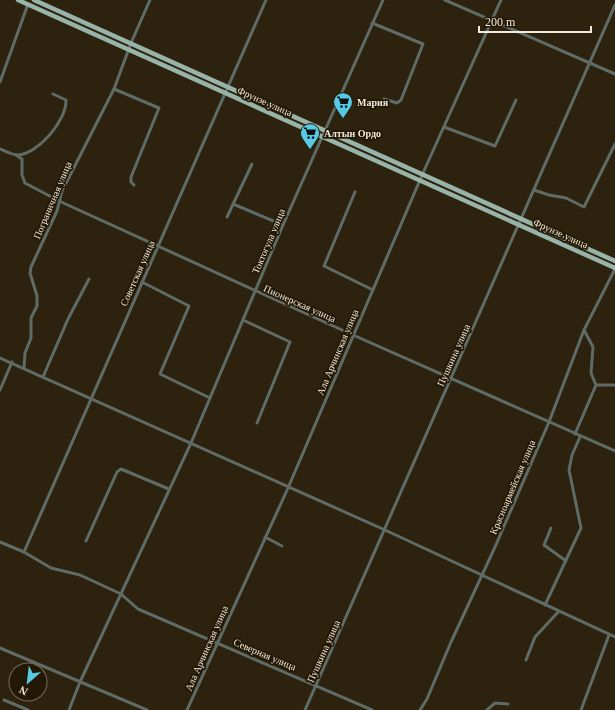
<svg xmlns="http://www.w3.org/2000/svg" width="615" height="710" font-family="'Times New Roman',serif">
	<rect width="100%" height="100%" fill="#2d220d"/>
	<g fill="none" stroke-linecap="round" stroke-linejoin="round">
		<g stroke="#5e6b67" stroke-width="3">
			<polyline points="445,0 615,74"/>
			<polyline points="372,23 423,44 401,100 397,103 384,99"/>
			<polyline points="0,82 28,4"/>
			<polyline points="114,89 159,108 131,177 131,182 134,185"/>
			<polyline points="444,127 495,146 516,100"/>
			<path d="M0,149C5,151 12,155 18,155C38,154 67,120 66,100L53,94"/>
			<polyline points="16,155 22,159 22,175 25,183 59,201 353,335 615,451"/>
			<polyline points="534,190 549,195 566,198 584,207 615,144"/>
			<polyline points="355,192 324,266 373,290"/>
			<polyline points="233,204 283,225"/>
			<polyline points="227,217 252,164"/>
			<polyline points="142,282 189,306 160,374 210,398"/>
			<polyline points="243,320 290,342 257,423"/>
			<polyline points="0,358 385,530 615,637"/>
			<polyline points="24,368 25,353 31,338 31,318 37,306 37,296 30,273 31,267 57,211 62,191 114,89 131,43 150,0"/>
			<polyline points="43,377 68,319 89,279"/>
			<polyline points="596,385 615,385"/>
			<polyline points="0,390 12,362"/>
			<polyline points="575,434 596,385 591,373 593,347 584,330"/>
			<polyline points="551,528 544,545 566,561"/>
			<polyline points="265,537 282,546"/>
			<polyline points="86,541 117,472 121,469 169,489"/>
			<polyline points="0,542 24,552 51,568 80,575 121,594 138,609 372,710"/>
			<polyline points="24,552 266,0"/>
			<polyline points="545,605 581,528 569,470 572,455 580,437"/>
			<polyline points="0,648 147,710"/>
			<polyline points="526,660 535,637 559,611"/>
			<polyline points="4,700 28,710"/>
			<polyline points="69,710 80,682 191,443 283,225 383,0"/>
			<polyline points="187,710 288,488 423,173 501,0"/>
			<polyline points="305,710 615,5"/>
			<polyline points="420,710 427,699 451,642 495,547 549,422 584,330 615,269"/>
			<polyline points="487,710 495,703 508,704"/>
			<polyline points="581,710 609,635"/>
		</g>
		<g stroke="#98b3aa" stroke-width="4.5">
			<polyline points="18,0 615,268"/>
			<polyline points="34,0 615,261"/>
		</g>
	</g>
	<defs>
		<g id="supermarket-pin" transform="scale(1)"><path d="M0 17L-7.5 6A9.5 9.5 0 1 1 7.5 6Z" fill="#58c9e4" stroke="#231804"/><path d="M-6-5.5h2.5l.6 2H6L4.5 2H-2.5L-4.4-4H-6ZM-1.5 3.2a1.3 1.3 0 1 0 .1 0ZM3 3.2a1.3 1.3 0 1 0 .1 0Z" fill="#111"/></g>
	</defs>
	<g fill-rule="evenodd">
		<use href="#supermarket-pin" x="343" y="102"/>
		<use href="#supermarket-pin" x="310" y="133"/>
	</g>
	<g text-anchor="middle" stroke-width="3.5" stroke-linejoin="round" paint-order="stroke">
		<g font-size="10" fill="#f2eadd" stroke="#231804">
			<text transform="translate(265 101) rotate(24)" y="4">Фрунзе улица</text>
			<text transform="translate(52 200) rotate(-67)" y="4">Пограничная улица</text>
			<text transform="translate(561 233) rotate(24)" y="4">Фрунзе улица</text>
			<text transform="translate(268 241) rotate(-67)" y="4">Токтогула улица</text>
			<text transform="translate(137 273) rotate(-66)" y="4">Советская улица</text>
			<text transform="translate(300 303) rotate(24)" y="4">Пионерская улица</text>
			<text transform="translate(337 352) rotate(-67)" y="4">Ала Арчинская улица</text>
			<text transform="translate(453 355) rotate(-66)" y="4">Пушкина улица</text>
			<text transform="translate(512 487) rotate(-67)" y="4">Красноармейская улица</text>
			<text transform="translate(206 648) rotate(-66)" y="4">Ала Арчинская улица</text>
			<text transform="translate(323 651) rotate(-66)" y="4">Пушкина улица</text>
			<text transform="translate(265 654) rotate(23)" y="4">Северная улица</text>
		</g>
		<g font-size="10" font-weight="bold" fill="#f2eadd" stroke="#231804" text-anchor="start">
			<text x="357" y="106">Мария</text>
			<text x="324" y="137">Алтын Ордо</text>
		</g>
	</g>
	<g transform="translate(28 682) rotate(208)"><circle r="19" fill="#231804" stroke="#766c5b"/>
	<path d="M0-3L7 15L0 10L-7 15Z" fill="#58c9e4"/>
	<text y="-6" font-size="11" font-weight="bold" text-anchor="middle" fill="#f2eadd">N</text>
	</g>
	<path d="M479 26v6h112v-6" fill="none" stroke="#f2eadd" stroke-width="2"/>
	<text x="485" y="26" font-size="12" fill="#f2eadd" stroke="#231804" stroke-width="3" paint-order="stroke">200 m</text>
</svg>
